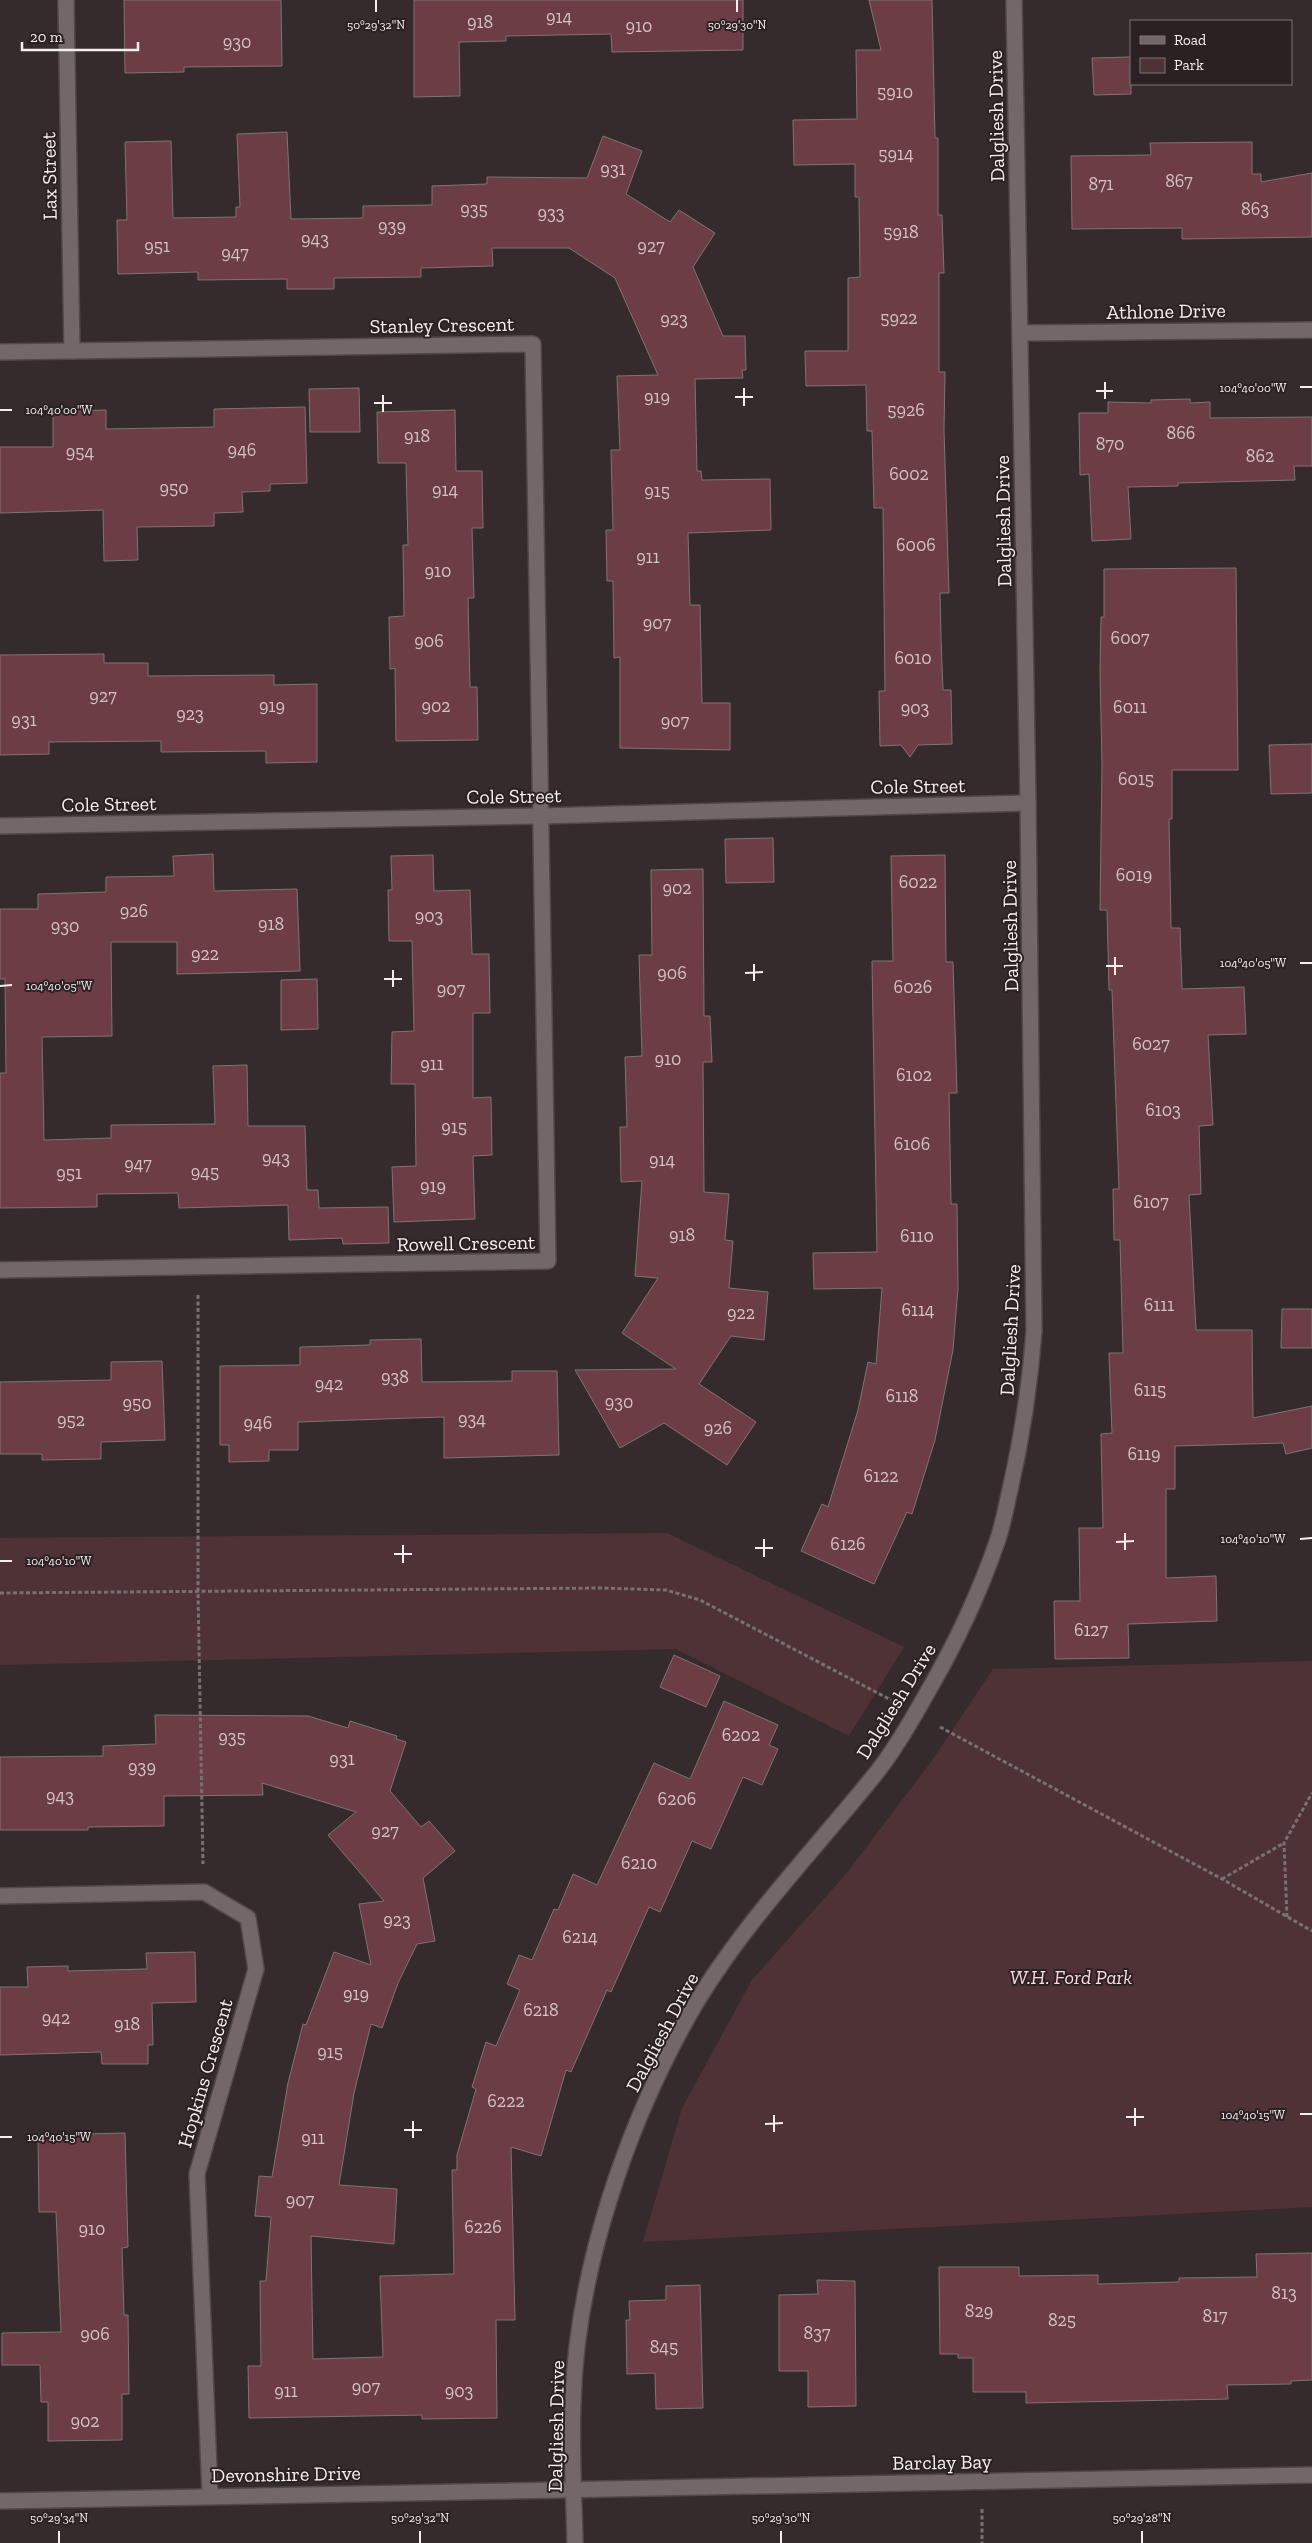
<svg xmlns="http://www.w3.org/2000/svg" width="1312" height="2543" font-family="'Zilla Slab',serif">
	<rect width="100%" height="100%" fill="#362b2c"/>
	<g fill="#4f3236">
		<polygon points="667,1533 904,1647 849,1736 676,1649 0,1665 0,1538"/>
		<polygon points="1312,1661 1312,2207 643,2242 682,2108 752,1980 846,1874 931,1762 993,1669"/>
	</g>
	<g fill="#6c3d44" stroke="#807374">
		<polygon points="124,0 281,0 282,66 184,67 184,72 125,73"/>
		<polygon points="414,0 743,0 743,50 612,52 611,34 506,36 506,41 459,42 460,96 414,97"/>
		<polygon points="869,0 932,0 935,138 938,138 938,215 942,215 944,273 939,273 939,372 945,372 944,430 949,593 940,593 941,639 943,690 951,690 952,744 918,745 910,757 901,745 880,746 879,691 885,691 883,508 874,508 872,431 867,431 866,385 806,386 805,351 848,351 848,278 860,277 859,197 855,197 855,164 794,165 793,120 857,119 856,50 881,50"/>
		<polygon points="1131,57 1131,94 1094,95 1092,58"/>
		<polygon points="287,132 291,219 363,218 363,206 432,205 432,186 487,184 487,177 587,178 603,136 642,151 626,194 670,222 679,210 715,233 693,267 723,336 745,336 746,370 742,370 743,378 695,379 697,471 701,471 702,480 770,479 771,530 688,533 690,605 700,605 702,703 730,703 730,750 620,748 620,657 614,658 613,581 607,581 606,530 613,530 611,450 620,450 617,376 658,375 615,278 569,248 492,248 493,266 421,268 421,277 334,278 334,289 287,289 287,279 198,280 198,272 118,274 117,220 127,220 125,142 171,141 173,218 236,217 236,207 240,207 237,134"/>
		<polygon points="1252,142 1252,174 1261,174 1261,182 1312,173 1312,237 1182,239 1182,228 1072,229 1071,156 1151,155 1150,143"/>
		<polygon points="359,388 360,432 310,432 309,389"/>
		<polygon points="1190,399 1190,403 1210,402 1210,418 1312,417 1312,466 1294,466 1295,480 1178,483 1178,486 1128,487 1131,539 1092,541 1089,474 1080,475 1079,413 1108,413 1108,402 1151,403 1151,400"/>
		<polygon points="305,407 307,483 270,484 270,491 242,492 243,512 214,513 214,526 137,527 138,560 104,561 103,510 0,513 0,447 53,447 53,412 106,410 106,429 214,427 214,409"/>
		<polygon points="455,410 456,471 482,471 483,528 472,528 474,598 468,598 470,687 477,687 478,740 396,741 395,668 390,669 389,617 404,616 403,545 408,545 406,463 378,463 377,412"/>
		<polygon points="1236,568 1238,770 1172,770 1172,819 1169,819 1171,928 1180,928 1182,989 1244,987 1246,1034 1208,1035 1213,1125 1199,1126 1201,1194 1189,1195 1196,1330 1252,1330 1253,1418 1312,1406 1312,1448 1286,1454 1283,1443 1175,1446 1175,1489 1166,1489 1166,1578 1216,1576 1217,1621 1128,1624 1129,1658 1055,1659 1054,1601 1080,1601 1079,1528 1103,1528 1101,1434 1112,1433 1109,1353 1123,1353 1120,1240 1114,1240 1113,1189 1119,1189 1112,990 1109,990 1107,910 1100,910 1102,765 1100,671 1101,617 1104,617 1104,569"/>
		<polygon points="104,654 104,663 148,663 148,676 274,675 274,685 317,684 317,762 266,763 266,751 161,752 161,741 49,742 49,754 0,755 0,655"/>
		<polygon points="1312,744 1312,793 1271,794 1269,745"/>
		<polygon points="773,838 774,882 726,883 725,839"/>
		<polygon points="213,854 214,891 297,889 300,971 177,974 177,942 111,942 112,1036 42,1037 44,1140 111,1138 111,1125 215,1124 213,1066 247,1065 248,1126 305,1126 307,1190 318,1190 319,1208 388,1207 389,1243 343,1244 342,1238 289,1240 288,1205 179,1208 178,1193 97,1194 97,1207 0,1208 0,1073 6,1073 6,1069 5,979 0,979 0,909 38,909 38,894 106,892 106,877 174,876 173,856"/>
		<polygon points="433,855 434,891 470,890 472,954 489,954 490,1013 473,1013 473,1098 491,1097 492,1155 473,1156 475,1219 394,1222 392,1167 416,1166 415,1084 391,1084 392,1032 414,1031 412,941 389,941 388,890 392,890 391,856"/>
		<polygon points="945,855 946,962 953,962 957,1093 949,1093 951,1204 957,1204 958,1288 953,1350 935,1440 912,1514 907,1512 874,1584 801,1551 822,1504 828,1507 858,1410 868,1362 876,1364 882,1288 814,1289 813,1253 877,1252 872,961 893,961 891,856"/>
		<polygon points="703,869 704,1016 710,1016 712,1062 703,1062 704,1192 729,1194 725,1240 733,1241 729,1288 768,1292 764,1340 731,1336 699,1384 756,1422 727,1465 664,1423 620,1448 575,1370 676,1369 622,1333 658,1278 635,1276 642,1181 621,1182 620,1127 627,1127 625,1057 642,1056 639,955 652,955 651,870"/>
		<polygon points="317,979 318,1029 281,1030 281,980"/>
		<polygon points="1282,1309 1312,1309 1312,1348 1281,1348"/>
		<polygon points="421,1339 422,1382 512,1381 512,1371 557,1371 559,1455 444,1458 444,1417 411,1418 298,1422 298,1450 269,1450 269,1461 229,1462 229,1445 220,1445 220,1366 300,1365 300,1347 370,1345 370,1340"/>
		<polygon points="162,1361 165,1440 101,1442 101,1459 42,1460 42,1454 0,1454 0,1382 111,1380 111,1362"/>
		<polygon points="674,1655 720,1676 706,1707 660,1687"/>
		<polygon points="724,1701 778,1725 769,1745 778,1749 762,1785 743,1777 711,1849 692,1841 660,1912 649,1907 611,1992 607,1990 571,2072 566,2070 541,2156 511,2147 515,2320 496,2320 497,2418 422,2419 422,2415 249,2418 248,2366 261,2366 260,2281 266,2281 271,2217 255,2216 259,2176 272,2177 288,2083 303,2024 306,2025 334,1952 371,1965 359,1904 384,1901 328,1835 356,1812 262,1783 263,1795 164,1796 164,1826 88,1827 88,1830 0,1830 0,1757 103,1756 103,1746 156,1744 155,1715 308,1716 348,1728 350,1721 397,1736 396,1739 406,1742 390,1791 421,1827 429,1821 455,1851 423,1878 435,1941 417,1944 398,1983 382,2028 371,2024 354,2093 339,2185 397,2189 394,2244 311,2236 313,2359 383,2357 380,2276 454,2274 452,2170 457,2170 457,2155 476,2089 472,2087 486,2042 496,2046 520,1990 507,1984 519,1955 532,1960 554,1909 558,1910 573,1874 597,1885 654,1763 690,1779"/>
		<polygon points="195,1952 196,2002 152,2003 153,2045 148,2045 148,2064 102,2064 101,2052 0,2055 0,1987 28,1987 27,1967 68,1966 68,1971 147,1969 146,1953"/>
		<polygon points="125,2133 128,2247 122,2248 124,2315 128,2315 129,2394 122,2394 122,2440 48,2441 48,2402 41,2402 40,2365 2,2365 2,2333 61,2332 56,2212 39,2212 38,2135"/>
		<polygon points="1312,2253 1312,2380 1291,2381 1291,2384 1227,2385 1228,2399 1026,2403 1026,2392 973,2392 973,2358 958,2358 958,2354 940,2354 939,2267 1019,2267 1019,2276 1098,2275 1098,2284 1179,2282 1179,2278 1257,2277 1256,2254"/>
		<polygon points="817,2280 855,2281 856,2406 808,2407 808,2371 779,2371 779,2295 818,2294"/>
		<polygon points="700,2285 703,2408 656,2409 655,2373 627,2374 626,2320 630,2320 629,2301 666,2300 666,2286"/>
	</g>
	<g fill="none" stroke-linecap="round" stroke-linejoin="round">
		<g stroke="#514849" stroke-width="18">
			<g id="minor">
				<polyline points="66,0 72,351"/>
				<polyline points="1020,333 1312,330"/>
				<polyline points="0,352 533,344 548,1261 0,1270"/>
				<polyline points="0,826 540,816 1028,803"/>
				<polyline points="0,1896 204,1892 248,1918 256,1969 197,2174 210,2495"/>
				<polyline points="0,2501 1312,2475"/>
				<path d="M575,2543C574,2496 571,2449 573,2403C576,2273 626,2127 689,2015C740,1926 813,1852 877,1772C896,1748 912,1720 927,1693C955,1645 979,1594 997,1542C1003,1525 1006,1507 1010,1490C1022,1437 1030,1385 1034,1331L1028,803L1014,0"/>
			</g>
		</g>
		<g stroke="#7a7071" stroke-width="3" stroke-dasharray="4 2.5" stroke-linecap="butt">
			<polyline points="198,1295 198,1592 203,1864"/>
			<polyline points="0,1593 601,1588 666,1590 700,1600 891,1700"/>
			<polyline points="940,1727 1222,1879 1312,1931"/>
			<polyline points="1222,1879 1284,1843"/>
			<polyline points="1287,1917 1284,1843 1312,1793"/>
			<polyline points="982,2509 982,2543"/>
		</g>
		<use href="#minor" stroke="#736768" stroke-width="15"/>
	</g>
	<path fill="none" stroke="#f5eeef" stroke-width="2" d="M376,0V12M737,0V12M1105,382V399M1300,387H1312M744,388V406M1096,391H1113M383,395V412M735,397H753M374,403H392M0,410H12M1115,957V975M1300,963H1312M754,964V981M1106,966H1123M393,970V987M745,973L763,972M384,979H402M0,986L12,985M1125,1533V1550M764,1539V1557M1300,1539L1312,1538M1116,1542L1134,1541M403,1545V1563M755,1548H773M394,1554H412M0,1561H12M1135,2108V2126M1300,2114H1312M774,2115V2132M1126,2117H1144M413,2121V2138M765,2124L783,2123M404,2130H422M0,2137H12M59,2531V2543M420,2531V2543M781,2531V2543M1142,2531V2543"/>
	<g text-anchor="middle" stroke-width="4" stroke-linejoin="round" paint-order="stroke">
		<g font-size="18" fill="#d3c2c4">
			<text x="559" y="23">914</text>
			<text x="480" y="28">918</text>
			<text x="639" y="32">910</text>
			<text x="237" y="48">930</text>
			<text x="895" y="98">5910</text>
			<text x="896" y="160">5914</text>
			<text x="613" y="175">931</text>
			<text x="1179" y="187">867</text>
			<text x="1101" y="190">871</text>
			<text x="474" y="215">935</text>
			<text x="1255" y="215">863</text>
			<text x="551" y="219">933</text>
			<text x="392" y="232">939</text>
			<text x="901" y="238">5918</text>
			<text x="315" y="245">943</text>
			<text x="157" y="252">951</text>
			<text x="651" y="252">927</text>
			<text x="235" y="259">947</text>
			<text x="899" y="324">5922</text>
			<text x="674" y="325">923</text>
			<text x="657" y="403">919</text>
			<text x="906" y="416">5926</text>
			<text x="1181" y="439">866</text>
			<text x="417" y="442">918</text>
			<text x="1110" y="450">870</text>
			<text x="242" y="456">946</text>
			<text x="80" y="458">954</text>
			<text x="1260" y="462">862</text>
			<text x="909" y="480">6002</text>
			<text x="174" y="494">950</text>
			<text x="445" y="496">914</text>
			<text x="657" y="497">915</text>
			<text x="916" y="551">6006</text>
			<text x="648" y="563">911</text>
			<text x="438" y="577">910</text>
			<text x="657" y="629">907</text>
			<text x="1130" y="644">6007</text>
			<text x="429" y="647">906</text>
			<text x="913" y="664">6010</text>
			<text x="103" y="702">927</text>
			<text x="272" y="712">919</text>
			<text x="436" y="712">902</text>
			<text x="1130" y="713">6011</text>
			<text x="915" y="714">903</text>
			<text x="190" y="720">923</text>
			<text x="24" y="726">931</text>
			<text x="675" y="727">907</text>
			<text x="1136" y="785">6015</text>
			<text x="1134" y="881">6019</text>
			<text x="918" y="888">6022</text>
			<text x="677" y="894">902</text>
			<text x="134" y="917">926</text>
			<text x="429" y="922">903</text>
			<text x="271" y="930">918</text>
			<text x="65" y="932">930</text>
			<text x="205" y="960">922</text>
			<text x="672" y="979">906</text>
			<text x="913" y="993">6026</text>
			<text x="451" y="995">907</text>
			<text x="1151" y="1050">6027</text>
			<text x="668" y="1065">910</text>
			<text x="432" y="1070">911</text>
			<text x="914" y="1081">6102</text>
			<text x="1163" y="1116">6103</text>
			<text x="454" y="1133">915</text>
			<text x="912" y="1150">6106</text>
			<text x="276" y="1164">943</text>
			<text x="662" y="1166">914</text>
			<text x="138" y="1170">947</text>
			<text x="205" y="1178">945</text>
			<text x="69" y="1179">951</text>
			<text x="433" y="1192">919</text>
			<text x="1151" y="1208">6107</text>
			<text x="682" y="1241">918</text>
			<text x="917" y="1242">6110</text>
			<text x="1159" y="1311">6111</text>
			<text x="918" y="1316">6114</text>
			<text x="741" y="1319">922</text>
			<text x="395" y="1383">938</text>
			<text x="329" y="1390">942</text>
			<text x="1150" y="1396">6115</text>
			<text x="902" y="1402">6118</text>
			<text x="619" y="1408">930</text>
			<text x="137" y="1409">950</text>
			<text x="472" y="1425">934</text>
			<text x="71" y="1426">952</text>
			<text x="258" y="1429">946</text>
			<text x="718" y="1434">926</text>
			<text x="1144" y="1460">6119</text>
			<text x="881" y="1482">6122</text>
			<text x="848" y="1550">6126</text>
			<text x="1091" y="1636">6127</text>
			<text x="741" y="1741">6202</text>
			<text x="232" y="1743">935</text>
			<text x="342" y="1765">931</text>
			<text x="142" y="1773">939</text>
			<text x="60" y="1802">943</text>
			<text x="677" y="1805">6206</text>
			<text x="385" y="1837">927</text>
			<text x="639" y="1869">6210</text>
			<text x="397" y="1926">923</text>
			<text x="580" y="1943">6214</text>
			<text x="356" y="2000">919</text>
			<text x="541" y="2016">6218</text>
			<text x="56" y="2024">942</text>
			<text x="127" y="2030">918</text>
			<text x="330" y="2058">915</text>
			<text x="506" y="2107">6222</text>
			<text x="313" y="2144">911</text>
			<text x="300" y="2206">907</text>
			<text x="483" y="2233">6226</text>
			<text x="92" y="2235">910</text>
			<text x="1284" y="2299">813</text>
			<text x="979" y="2317">829</text>
			<text x="1215" y="2322">817</text>
			<text x="1062" y="2326">825</text>
			<text x="817" y="2339">837</text>
			<text x="95" y="2340">906</text>
			<text x="664" y="2353">845</text>
			<text x="366" y="2393">907</text>
			<text x="286" y="2397">911</text>
			<text x="459" y="2397">903</text>
			<text x="85" y="2427">902</text>
		</g>
		<g font-size="20" fill="#f5eeef" stroke="#2c2122">
			<text transform="translate(996 116) rotate(-91)" y="7">Dalgliesh Drive</text>
			<text transform="translate(49 176) rotate(-91)" y="7">Lax Street</text>
			<text transform="translate(1166 311) rotate(-1)" y="7">Athlone Drive</text>
			<text transform="translate(442 325) rotate(-1)" y="7">Stanley Crescent</text>
			<text transform="translate(1003 521) rotate(-91)" y="7">Dalgliesh Drive</text>
			<text transform="translate(918 786) rotate(-1)" y="7">Cole Street</text>
			<text transform="translate(514 796) rotate(-1)" y="7">Cole Street</text>
			<text transform="translate(109 804) rotate(-1)" y="7">Cole Street</text>
			<text transform="translate(1010 926) rotate(-91)" y="7">Dalgliesh Drive</text>
			<text transform="translate(466 1243) rotate(-1)" y="7">Rowell Crescent</text>
			<text transform="translate(1010 1330) rotate(-87)" y="7">Dalgliesh Drive</text>
			<text transform="translate(896 1701) rotate(-58)" y="7">Dalgliesh Drive</text>
			<text transform="translate(662 2032) rotate(-62)" y="7">Dalgliesh Drive</text>
			<text transform="translate(205 2073) rotate(-74)" y="7">Hopkins Crescent</text>
			<text transform="translate(556 2426) rotate(-89)" y="7">Dalgliesh Drive</text>
			<text transform="translate(942 2462) rotate(-1)" y="7">Barclay Bay</text>
			<text transform="translate(286 2474) rotate(-1)" y="7">Devonshire Drive</text>
		</g>
		<g font-size="20" font-style="italic" fill="#fcdadd" stroke="#2c2122">
			<text x="1071" y="1984">W.H. Ford Park</text>
		</g>
	</g>
	<g font-size="12" text-anchor="middle" fill="#f5eeef" stroke="#2c2122" stroke-width="4" stroke-linejoin="round" paint-order="stroke">
		<text x="376" y="29">50°29'32"N</text>
		<text x="737" y="29">50°29'30"N</text>
		<text x="1253" y="392">104°40'00"W</text>
		<text x="59" y="414">104°40'00"W</text>
		<text x="1253" y="967">104°40'05"W</text>
		<text x="59" y="990">104°40'05"W</text>
		<text x="1253" y="1543">104°40'10"W</text>
		<text x="59" y="1565">104°40'10"W</text>
		<text x="1253" y="2119">104°40'15"W</text>
		<text x="59" y="2141">104°40'15"W</text>
		<text x="59" y="2522">50°29'34"N</text>
		<text x="420" y="2522">50°29'32"N</text>
		<text x="781" y="2522">50°29'30"N</text>
		<text x="1142" y="2522">50°29'28"N</text>
	</g>
	<rect x="1130" y="20" width="162" height="65" fill="#2c2122" stroke="#7c7374"/>
	<rect x="1140" y="36" width="25" height="8" fill="#736768" stroke="#7c7374"/>
	<text x="1174" y="45" font-size="15" fill="#f5eeef">Road</text>
	<rect x="1140" y="58" width="25" height="15" fill="#4f3236" stroke="#7c7374"/>
	<text x="1174" y="70" font-size="15" fill="#f5eeef">Park</text>
	<path d="M22 42v8h116v-8" fill="none" stroke="#f5eeef" stroke-width="2.5"/>
	<text x="30" y="42" font-size="15" fill="#f5eeef" stroke="#2c2122" stroke-width="4" paint-order="stroke">20 m</text>
</svg>
